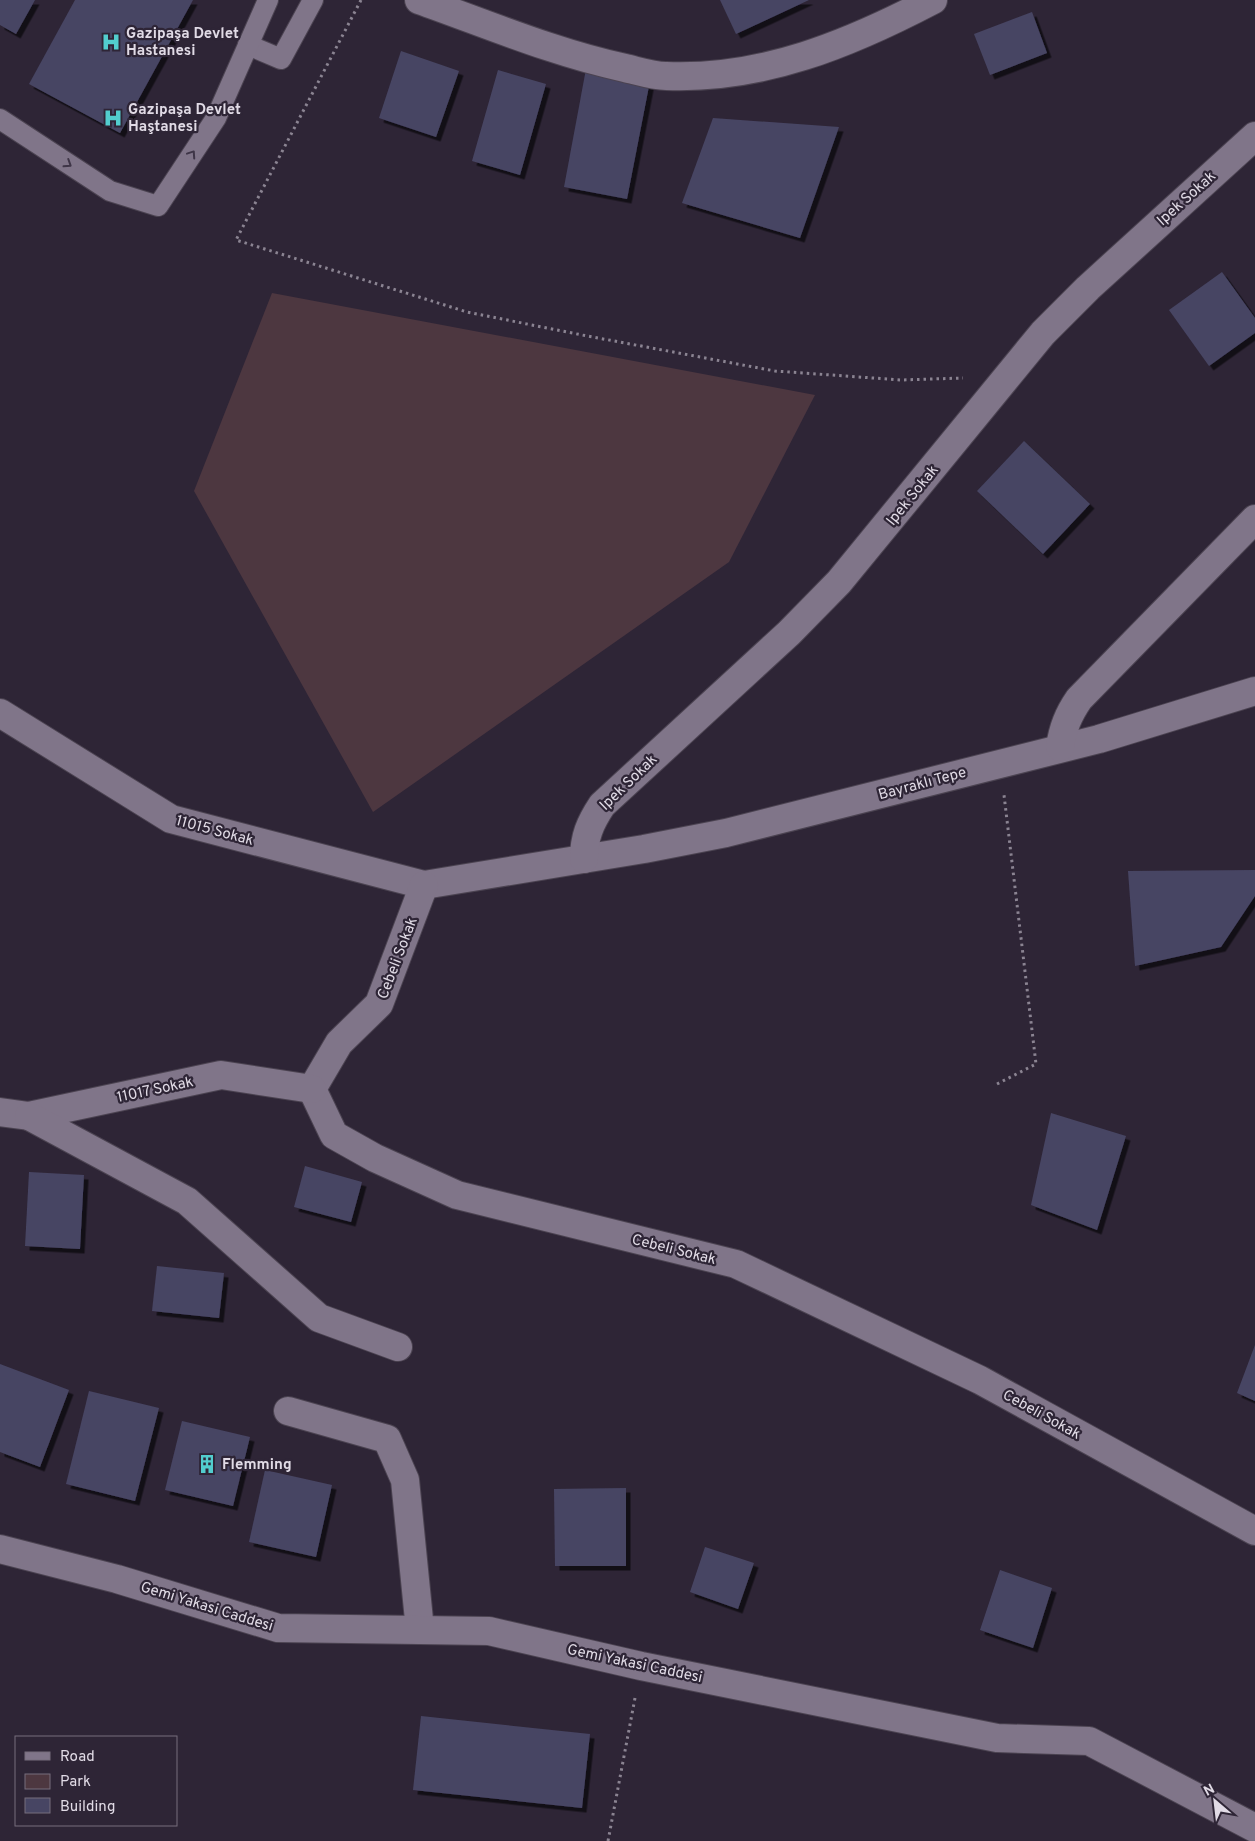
<svg xmlns="http://www.w3.org/2000/svg" width="1255" height="1841" font-family="Overpass,sans-serif">
	<defs>
		<filter id="shadow"><feDropShadow dx="4.5" dy="4.5" stdDeviation="0" flood-color="#0009"/></filter>
	</defs>
	<rect width="100%" height="100%" fill="#2e2536"/>
	<polygon fill="#4d3740" points="272,293 815,395 729,562 373,812 194,491"/>
	<g fill="#474563" filter="url(#shadow)">
		<polygon points="0,0 35,0 16,34 0,25"/>
		<polygon points="75,0 193,0 120,133 29,84"/>
		<polygon points="720,0 809,0 736,34"/>
		<polygon points="1032,12 1047,53 990,75 974,34"/>
		<polygon points="401,51 459,71 436,137 379,118"/>
		<polygon points="586,69 650,81 627,199 564,187"/>
		<polygon points="498,70 546,84 520,175 472,161"/>
		<polygon points="713,118 839,127 800,238 682,203"/>
		<polygon points="1222,272 1255,318 1255,333 1209,366 1169,310"/>
		<polygon points="1024,441 1090,504 1043,554 977,491"/>
		<polygon points="1255,870 1255,896 1221,947 1135,966 1128,871"/>
		<polygon points="1051,1113 1126,1136 1097,1230 1031,1205"/>
		<polygon points="305,1166 362,1182 351,1222 294,1207"/>
		<polygon points="29,1172 84,1175 80,1249 25,1246"/>
		<polygon points="157,1266 224,1273 219,1318 152,1311"/>
		<polygon points="1255,1345 1255,1401 1237,1393"/>
		<polygon points="0,1364 69,1390 40,1467 0,1452"/>
		<polygon points="89,1391 159,1408 135,1501 66,1484"/>
		<polygon points="182,1421 250,1437 233,1506 165,1490"/>
		<polygon points="265,1470 332,1485 316,1557 249,1542"/>
		<polygon points="626,1488 626,1566 555,1566 554,1489"/>
		<polygon points="705,1547 754,1563 738,1609 690,1592"/>
		<polygon points="1000,1570 1052,1588 1033,1648 980,1630"/>
		<polygon points="421,1716 590,1734 582,1808 413,1790"/>
	</g>
	<g fill="none" stroke-linecap="round" stroke-linejoin="round">
		<g stroke="#4b4351" stroke-width="22">
			<g id="service">
				<polyline points="248,45 281,59 313,0"/>
				<polyline points="0,119 110,191 158,206 216,118 268,0"/>
			</g>
		</g>
		<g stroke="#4b4351" stroke-width="30">
			<g id="minor">
				<path d="M419,0C487,24 555,53 625,68C638,71 653,76 666,76C762,80 849,44 933,0"/>
				<polyline points="0,713 171,819 424,885 644,849 726,833 1099,739 1255,691"/>
				<path d="M1060,747C1063,728 1068,715 1079,699L1255,519"/>
				<path d="M584,859C584,837 590,823 602,805L789,633L839,582L1043,333L1088,288L1255,136"/>
				<polyline points="424,885 379,1004 339,1043 312,1089 334,1135 375,1158 457,1195 736,1264 980,1380 1255,1531"/>
				<polyline points="0,1112 29,1116 221,1075 312,1089"/>
				<polyline points="29,1116 187,1201 319,1318 398,1347"/>
				<polyline points="288,1411 387,1439 405,1480 420,1630"/>
				<polyline points="0,1549 117,1579 278,1628 489,1631 641,1666 997,1738 1089,1741 1255,1828"/>
			</g>
		</g>
		<g stroke="#8b8492" stroke-width="3" stroke-dasharray="2.5 4" stroke-linecap="butt">
			<polyline points="361,0 236,240 467,312 582,335 775,371 901,380 963,378"/>
			<polyline points="997,1084 1036,1064 1004,795"/>
			<polyline points="608,1841 635,1698"/>
		</g>
		<use href="#service" stroke="#807589" stroke-width="20"/>
		<use href="#minor" stroke="#807589" stroke-width="28"/>
	</g>
	<defs><path id="oneway-chevron" d="M-2-3.5L2.5 0L-2 3.5" fill="none" stroke-width="1.6" stroke-linecap="round" stroke-linejoin="round" transform="scale(1.25)"/></defs>
	<g stroke="#3e3547">
		<use href="#oneway-chevron" transform="translate(192 154) rotate(-56)"/>
		<use href="#oneway-chevron" transform="translate(68 164) rotate(33)"/>
	</g>
	<defs>
		<g id="hospital-bare" transform="scale(1.5)"><path d="M-5-5h3v3.5h4V-5h3V5h-3V1.5h-4V5h-3Z" fill="#52cdce" stroke="#2e2536" stroke-width="2.5" paint-order="stroke"/></g>
		<g id="building-bare" transform="scale(1.5)"><path d="M-4-6H4V6H1V3H-1V6H-4ZM-2.5-4.3h1.7v1.8h-1.7ZM.8-4.3h1.7v1.8H.8ZM-2.5-1h1.7V.8h-1.7ZM.8-1h1.7V.8H.8Z" fill="#52cdce" stroke="#2e2536" stroke-width="2.5" paint-order="stroke"/></g>
	</defs>
	<g fill-rule="evenodd">
		<use href="#hospital-bare" x="111" y="42"/>
		<use href="#hospital-bare" x="113" y="118"/>
		<use href="#building-bare" x="207" y="1464"/>
	</g>
	<g text-anchor="middle" stroke-width="4.5" stroke-linejoin="round" paint-order="stroke">
		<g font-size="15" font-weight="bold" fill="#e1dbe6" stroke="#2e2536" text-anchor="start">
			<text x="126" y="38">Gazipaşa Devlet<tspan x="126" dy="17">Hastanesi</tspan></text>
			<text x="128" y="114">Gazipaşa Devlet<tspan x="128" dy="17">Haştanesi</tspan></text>
			<text x="222" y="1469">Flemming</text>
		</g>
		<g font-size="15" fill="#e1dbe6" stroke="#2e2536">
			<text transform="translate(1186 198) rotate(-42)" y="5">Ipek Sokak</text>
			<text transform="translate(912 495) rotate(-51)" y="5">Ipek Sokak</text>
			<text transform="translate(628 782) rotate(-44)" y="5">Ipek Sokak</text>
			<text transform="translate(922 783) rotate(-15)" y="5">Bayraklı Tepe</text>
			<text transform="translate(215 830) rotate(15)" y="5">11015 Sokak</text>
			<text transform="translate(397 958) rotate(-69)" y="5">Cebeli Sokak</text>
			<text transform="translate(155 1089) rotate(-12)" y="5">11017 Sokak</text>
			<text transform="translate(674 1249) rotate(14)" y="5">Cebeli Sokak</text>
			<text transform="translate(1042 1414) rotate(29)" y="5">Cebeli Sokak</text>
			<text transform="translate(207 1606) rotate(17)" y="5">Gemi Yakasi Caddesi</text>
			<text transform="translate(635 1663) rotate(12)" y="5">Gemi Yakasi Caddesi</text>
		</g>
	</g>
	<rect x="15" y="1736" width="162" height="90" fill="#2e2536" stroke="#766e7c"/>
	<rect x="25" y="1752" width="25" height="8" fill="#807589" stroke="#766e7c"/>
	<text x="60" y="1761" font-size="15" fill="#e1dbe6">Road</text>
	<rect x="25" y="1774" width="25" height="15" fill="#4d3740" stroke="#766e7c"/>
	<text x="60" y="1786" font-size="15" fill="#e1dbe6">Park</text>
	<rect x="25" y="1798" width="25" height="15" fill="#474563" stroke="#766e7c"/>
	<text x="60" y="1811" font-size="15" fill="#e1dbe6">Building</text>
	<g transform="translate(1215 1801) rotate(332)" stroke="#2e2536" stroke-width="4" paint-order="stroke">
	<path d="M0-4L9 19L0 12L-9 19Z" fill="#e1dbe6"/>
	<text y="-8" font-size="14" font-weight="bold" text-anchor="middle" fill="#e1dbe6">N</text>
	</g>
</svg>
